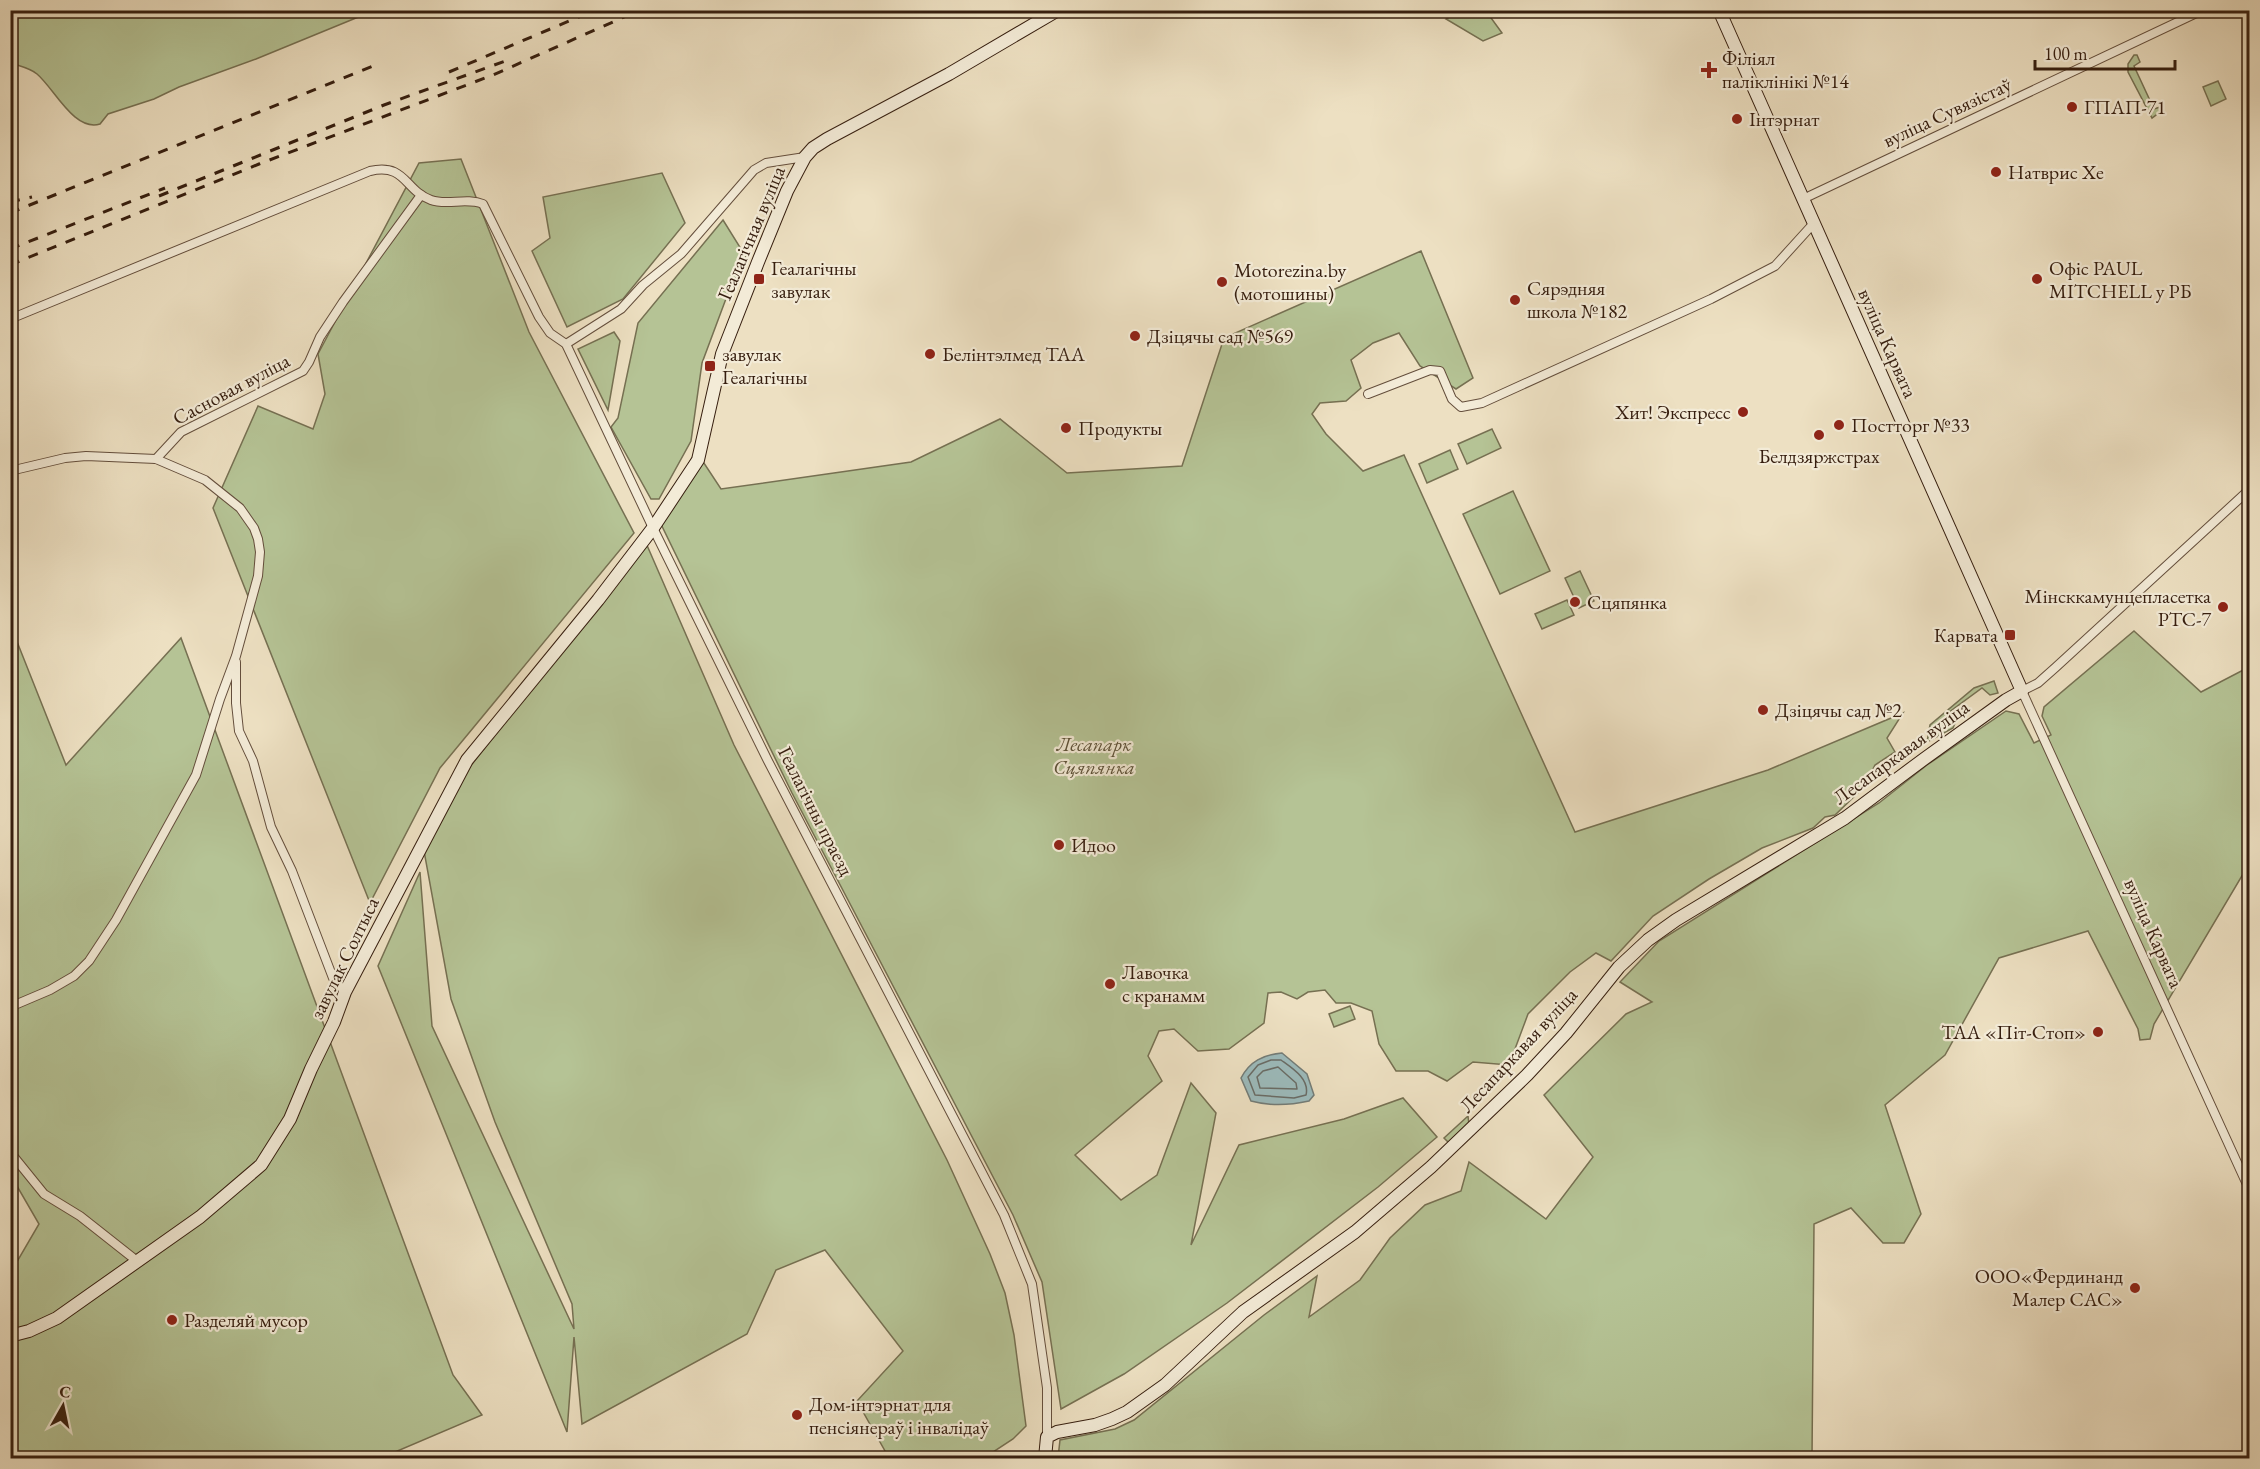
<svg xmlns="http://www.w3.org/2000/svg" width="2260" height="1469" font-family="'EB Garamond',serif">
	<rect width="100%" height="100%" fill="#ede0c2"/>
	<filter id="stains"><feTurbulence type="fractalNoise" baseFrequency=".00333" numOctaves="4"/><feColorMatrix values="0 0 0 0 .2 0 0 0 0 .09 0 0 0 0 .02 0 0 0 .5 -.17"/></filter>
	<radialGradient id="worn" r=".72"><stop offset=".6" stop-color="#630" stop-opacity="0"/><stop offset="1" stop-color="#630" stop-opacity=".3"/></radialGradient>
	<g fill="#b5c395" stroke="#767052" stroke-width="1.5">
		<polygon points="1463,10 1486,11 1502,33 1483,41 1446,19"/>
		<path d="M10,11L11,10L373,11L256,59L179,87L154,99L108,114L100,124C74,132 54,88 37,74C30,68 19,66 11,63Z"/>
		<polygon points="2134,55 2137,55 2140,62 2134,66 2154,109 2160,107 2160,112 2152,118 2128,72 2128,64"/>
		<polygon points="2218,81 2226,99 2211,106 2203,87"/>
		<polygon points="461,159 529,332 634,533 440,768 370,903 213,508 258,406 313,429 325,394 318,354 419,163"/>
		<polygon points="662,173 685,223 623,299 567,327 532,251 550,238 543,197"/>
		<polygon points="723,220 746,257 727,296 702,363 691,441 659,499 651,499 611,427 618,418 638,323"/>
		<polygon points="1421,251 1473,378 1456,389 1420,366 1399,333 1373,343 1351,360 1361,388 1346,401 1320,403 1312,414 1326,434 1363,471 1404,455 1575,832 1768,770 1903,713 1887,738 1895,752 1875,765 1863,788 1835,815 1825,817 1813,828 1762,848 1709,879 1653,916 1611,961 1596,953 1570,972 1528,1014 1509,1065 1473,1062 1447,1081 1428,1071 1396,1071 1379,1044 1372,1011 1351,1003 1336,1003 1325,990 1308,992 1297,999 1281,992 1268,993 1264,1023 1229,1049 1198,1051 1174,1029 1159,1031 1148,1056 1162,1081 1075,1155 1121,1200 1157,1175 1191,1083 1216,1113 1191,1245 1239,1145 1344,1119 1403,1098 1437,1137 1378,1187 1227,1303 1124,1374 1061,1409 1042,1282 1013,1215 792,793 658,518 696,451 721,489 911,462 1000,419 1067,473 1182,466 1224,338"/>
		<polygon points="614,332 620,341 608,410 578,349"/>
		<polygon points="1492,429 1501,448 1467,464 1458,444"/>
		<polygon points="1450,450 1458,469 1427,483 1419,464"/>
		<polygon points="1513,491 1550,571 1500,594 1463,514"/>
		<polygon points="646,543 734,745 947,1160 990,1254 1005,1293 1014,1335 1026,1426 1013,1439 984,1458 889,1458 857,1401 903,1351 825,1250 776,1270 747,1334 582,1424 574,1337 567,1432 378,966 420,872 432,1026 574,1329 572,1304 495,1122 451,999 422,840 458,782"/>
		<polygon points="1580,571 1594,601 1579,608 1565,578"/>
		<polygon points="1567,600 1574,615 1542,629 1535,614"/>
		<polygon points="10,624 66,765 181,638 453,1375 482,1415 381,1458 11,1458 11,1272 39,1224 10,1174"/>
		<polygon points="2134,631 2201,692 2249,667 2249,864 2154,1024 2150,1039 2140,1040 2138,1029 2088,931 1999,958 1945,1055 1885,1105 1921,1214 1904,1243 1883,1243 1851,1208 1814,1224 1812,1458 1058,1458 1060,1440 1115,1429 1134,1420 1264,1315 1317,1276 1309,1317 1360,1280 1390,1238 1425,1205 1461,1191 1469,1162 1546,1219 1593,1157 1544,1095 1626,1014 1652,1002 1620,982 1659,941 1879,803 1927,765 2006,711 2019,714 2034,743 2051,735 2042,716 2044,707"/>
		<polygon points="1994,681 1998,693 1990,695 1982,688 1948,713 1955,723 1953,728 1927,742 1930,725 1974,688"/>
		<polygon points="1350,1006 1355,1019 1334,1027 1329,1014"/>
		<polygon points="1468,1116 1469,1125 1449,1143 1444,1138"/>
	</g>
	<path fill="#9cbbbc" stroke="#737c77" stroke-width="1.5" d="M1282,1053L1307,1074L1314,1095L1309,1101C1291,1105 1269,1106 1251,1101L1241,1078C1250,1061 1263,1055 1282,1053Z"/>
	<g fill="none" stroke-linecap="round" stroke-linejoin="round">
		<g stroke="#696c66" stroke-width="1.5">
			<path d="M1271,1060H1281C1292,1068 1310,1079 1306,1095L1294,1098L1255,1095L1248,1077L1258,1065Z"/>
			<polygon points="1278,1067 1296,1083 1297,1089 1260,1088 1257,1077 1263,1071"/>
		</g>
		<g stroke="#644e3c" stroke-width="10">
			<g id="street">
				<polyline points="1803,199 2203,10"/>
				<path d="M10,319L370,171C406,163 404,190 431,200C447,206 466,197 483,204L539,317L550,333L566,344L653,528L768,761L1004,1215L1032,1284L1047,1388V1437"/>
				<polyline points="566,344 621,309 643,285 681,254 754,170 766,163 805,157"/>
				<polyline points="1368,394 1430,370 1440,371 1452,399 1461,407 1482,403 1711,299 1775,266 1814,223"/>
				<polyline points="156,459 181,432 303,371 309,362 320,337 343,302 421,195"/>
				<polyline points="10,471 65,458 86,456 156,459 205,480 240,508 254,528 258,539 260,552 258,576 236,656 220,699 196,775 116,920 89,961 74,976 50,990 10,1007"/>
				<polyline points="2250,489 2056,667 2038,683 2022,691 2250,1191"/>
				<polyline points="236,662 236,703 239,731 253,761 271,827 292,871 333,978 345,992"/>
				<polyline points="10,1152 44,1194 80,1216 137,1261"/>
			</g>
		</g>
		<g stroke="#361e0f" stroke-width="14">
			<g id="secondary">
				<polyline points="10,1336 29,1331 57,1318 200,1217 261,1165 290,1119 311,1069 334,1022 345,992 467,760 598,600 653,528 698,460 722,354 758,262 787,191 805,157 813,148 827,139 949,74 1058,10"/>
				<polyline points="1045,1458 1047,1437 1057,1432 1095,1425 1112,1419 1127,1412 1165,1385 1243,1312 1355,1232 1431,1167 1527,1075 1566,1033 1619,967 1648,940 1676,920 1845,818 1924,759 2006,700 2022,691 1719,10"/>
			</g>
		</g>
		<use href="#street" stroke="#f3ebd7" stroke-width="8"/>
		<use href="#secondary" stroke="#f3ebd7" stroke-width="12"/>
		<g stroke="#361e0f" stroke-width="3" stroke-dasharray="10 10" stroke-linecap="butt">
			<polyline points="449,72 595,10"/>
			<polyline points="159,196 384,105 508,60"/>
			<polyline points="10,202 32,197"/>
			<polyline points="10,213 378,64"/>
			<polyline points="10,249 165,188"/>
			<polyline points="10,265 259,164 493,75 640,10"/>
		</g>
	</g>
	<g fill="#8f2418" stroke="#f3ebd7" stroke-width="2">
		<path d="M1706 61h6v6h6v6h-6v6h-6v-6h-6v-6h6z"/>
		<circle cx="2072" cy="107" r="6"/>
		<circle cx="1737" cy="119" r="6"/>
		<circle cx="1996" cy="172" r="6"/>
		<rect x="753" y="273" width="12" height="12" rx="3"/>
		<circle cx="2037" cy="279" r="6"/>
		<circle cx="1222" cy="282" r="6"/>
		<circle cx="1515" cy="300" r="6"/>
		<circle cx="1135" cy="336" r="6"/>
		<circle cx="930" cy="354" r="6"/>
		<rect x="704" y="360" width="12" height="12" rx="3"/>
		<circle cx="1743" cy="412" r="6"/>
		<circle cx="1839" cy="425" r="6"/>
		<circle cx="1066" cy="428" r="6"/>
		<circle cx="1819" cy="435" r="6"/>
		<circle cx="1575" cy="602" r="6"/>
		<circle cx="2223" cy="607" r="6"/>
		<rect x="2004" y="629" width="12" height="12" rx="3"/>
		<circle cx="1763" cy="710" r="6"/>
		<circle cx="1059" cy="845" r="6"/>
		<circle cx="1110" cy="984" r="6"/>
		<circle cx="2098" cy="1032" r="6"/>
		<circle cx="2135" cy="1288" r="6"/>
		<circle cx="172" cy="1320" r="6"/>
		<circle cx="797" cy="1415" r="6"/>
	</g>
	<g text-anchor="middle" stroke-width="4.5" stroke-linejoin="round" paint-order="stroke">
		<g font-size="20" fill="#361e0f" stroke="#f3ebd7" text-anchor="start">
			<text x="1722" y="65">Філіял<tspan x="1722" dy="23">паліклінікі №14</tspan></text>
			<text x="2084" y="114">ГПАП-71</text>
			<text x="1749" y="126">Інтэрнат</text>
			<text x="2008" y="179">Натврис Хе</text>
			<text x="771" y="275">Геалагічны<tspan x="771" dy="23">завулак</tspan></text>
			<text x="2049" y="275">Офіс PAUL<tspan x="2049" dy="23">MITCHELL у РБ</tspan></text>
			<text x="1234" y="277">Motorezina.by<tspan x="1234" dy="23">(мотошины)</tspan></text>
			<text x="1527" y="295">Сярэдняя<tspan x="1527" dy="23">школа №182</tspan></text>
			<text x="1147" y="343">Дзіцячы сад №569</text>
			<text x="722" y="361">завулак<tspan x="722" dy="23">Геалагічны</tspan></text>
			<text x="942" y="361">Белінтэлмед ТАА</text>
			<text x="1731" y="419" text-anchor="end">Хит! Экспресс</text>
			<text x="1851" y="432">Постторг №33</text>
			<text x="1078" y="435">Продукты</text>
			<text x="1819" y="463" text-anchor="middle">Белдзяржстрах</text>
			<text x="2211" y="603" text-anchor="end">Мінсккамунцепласетка<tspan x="2211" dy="23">РТС-7</tspan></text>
			<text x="1587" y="609">Сцяпянка</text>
			<text x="1998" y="642" text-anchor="end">Карвата</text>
			<text x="1775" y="717">Дзіцячы сад №2</text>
			<text x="1071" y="852">Идоо</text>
			<text x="1122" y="979">Лавочка<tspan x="1122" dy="23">с кранамм</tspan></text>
			<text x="2086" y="1039" text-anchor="end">ТАА «Піт-Стоп»</text>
			<text x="2123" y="1283" text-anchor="end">ООО«Фердинанд<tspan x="2123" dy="23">Малер САС»</tspan></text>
			<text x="184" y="1327">Разделяй мусор</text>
			<text x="809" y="1411">Дом-інтэрнат для<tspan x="809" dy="23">пенсіянераў і інвалідаў</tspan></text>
		</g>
		<g font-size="20" fill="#361e0f" stroke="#f3ebd7">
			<text transform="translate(1947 112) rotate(-25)" y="7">вуліца Сувязістаў</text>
			<text transform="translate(751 233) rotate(-67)" y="7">Геалагічная вуліца</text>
			<text transform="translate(1888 343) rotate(66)" y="7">вуліца Карвата</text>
			<text transform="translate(231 389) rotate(-28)" y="7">Сасновая вуліца</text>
			<text transform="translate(1901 752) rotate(-36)" y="7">Лесапаркавая вуліца</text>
			<text transform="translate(816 811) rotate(63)" y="7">Геалагічны праезд</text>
			<text transform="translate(2154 933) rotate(66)" y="7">вуліца Карвата</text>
			<text transform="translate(344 958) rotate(-64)" y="7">завулак Солтыса</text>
			<text transform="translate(1518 1050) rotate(-47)" y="7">Лесапаркавая вуліца</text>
		</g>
		<g font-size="20" font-style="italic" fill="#5c5037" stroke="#f3ebd7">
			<text x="1094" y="751">Лесапарк<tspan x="1094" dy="23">Сцяпянка</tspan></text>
		</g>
	</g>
	<rect width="2260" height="1469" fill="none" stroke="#ede0c2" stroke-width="36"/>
	<rect x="12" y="12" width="2236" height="1445" fill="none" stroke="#361e0f" stroke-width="3"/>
	<rect x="18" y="18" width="2224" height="1433" fill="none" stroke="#361e0f" stroke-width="1.5"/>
	<g transform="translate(63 1406) rotate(9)" stroke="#f3ebd7" stroke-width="4.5" paint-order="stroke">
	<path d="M0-4.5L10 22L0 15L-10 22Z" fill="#361e0f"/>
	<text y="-9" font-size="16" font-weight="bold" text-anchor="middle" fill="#361e0f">С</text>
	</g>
	<path d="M2035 60v9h140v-9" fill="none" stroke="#361e0f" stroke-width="3"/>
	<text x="2044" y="60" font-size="18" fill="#361e0f" stroke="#f3ebd7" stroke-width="4.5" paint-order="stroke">100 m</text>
	<rect width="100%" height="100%" filter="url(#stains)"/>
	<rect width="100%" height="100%" fill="url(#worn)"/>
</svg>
